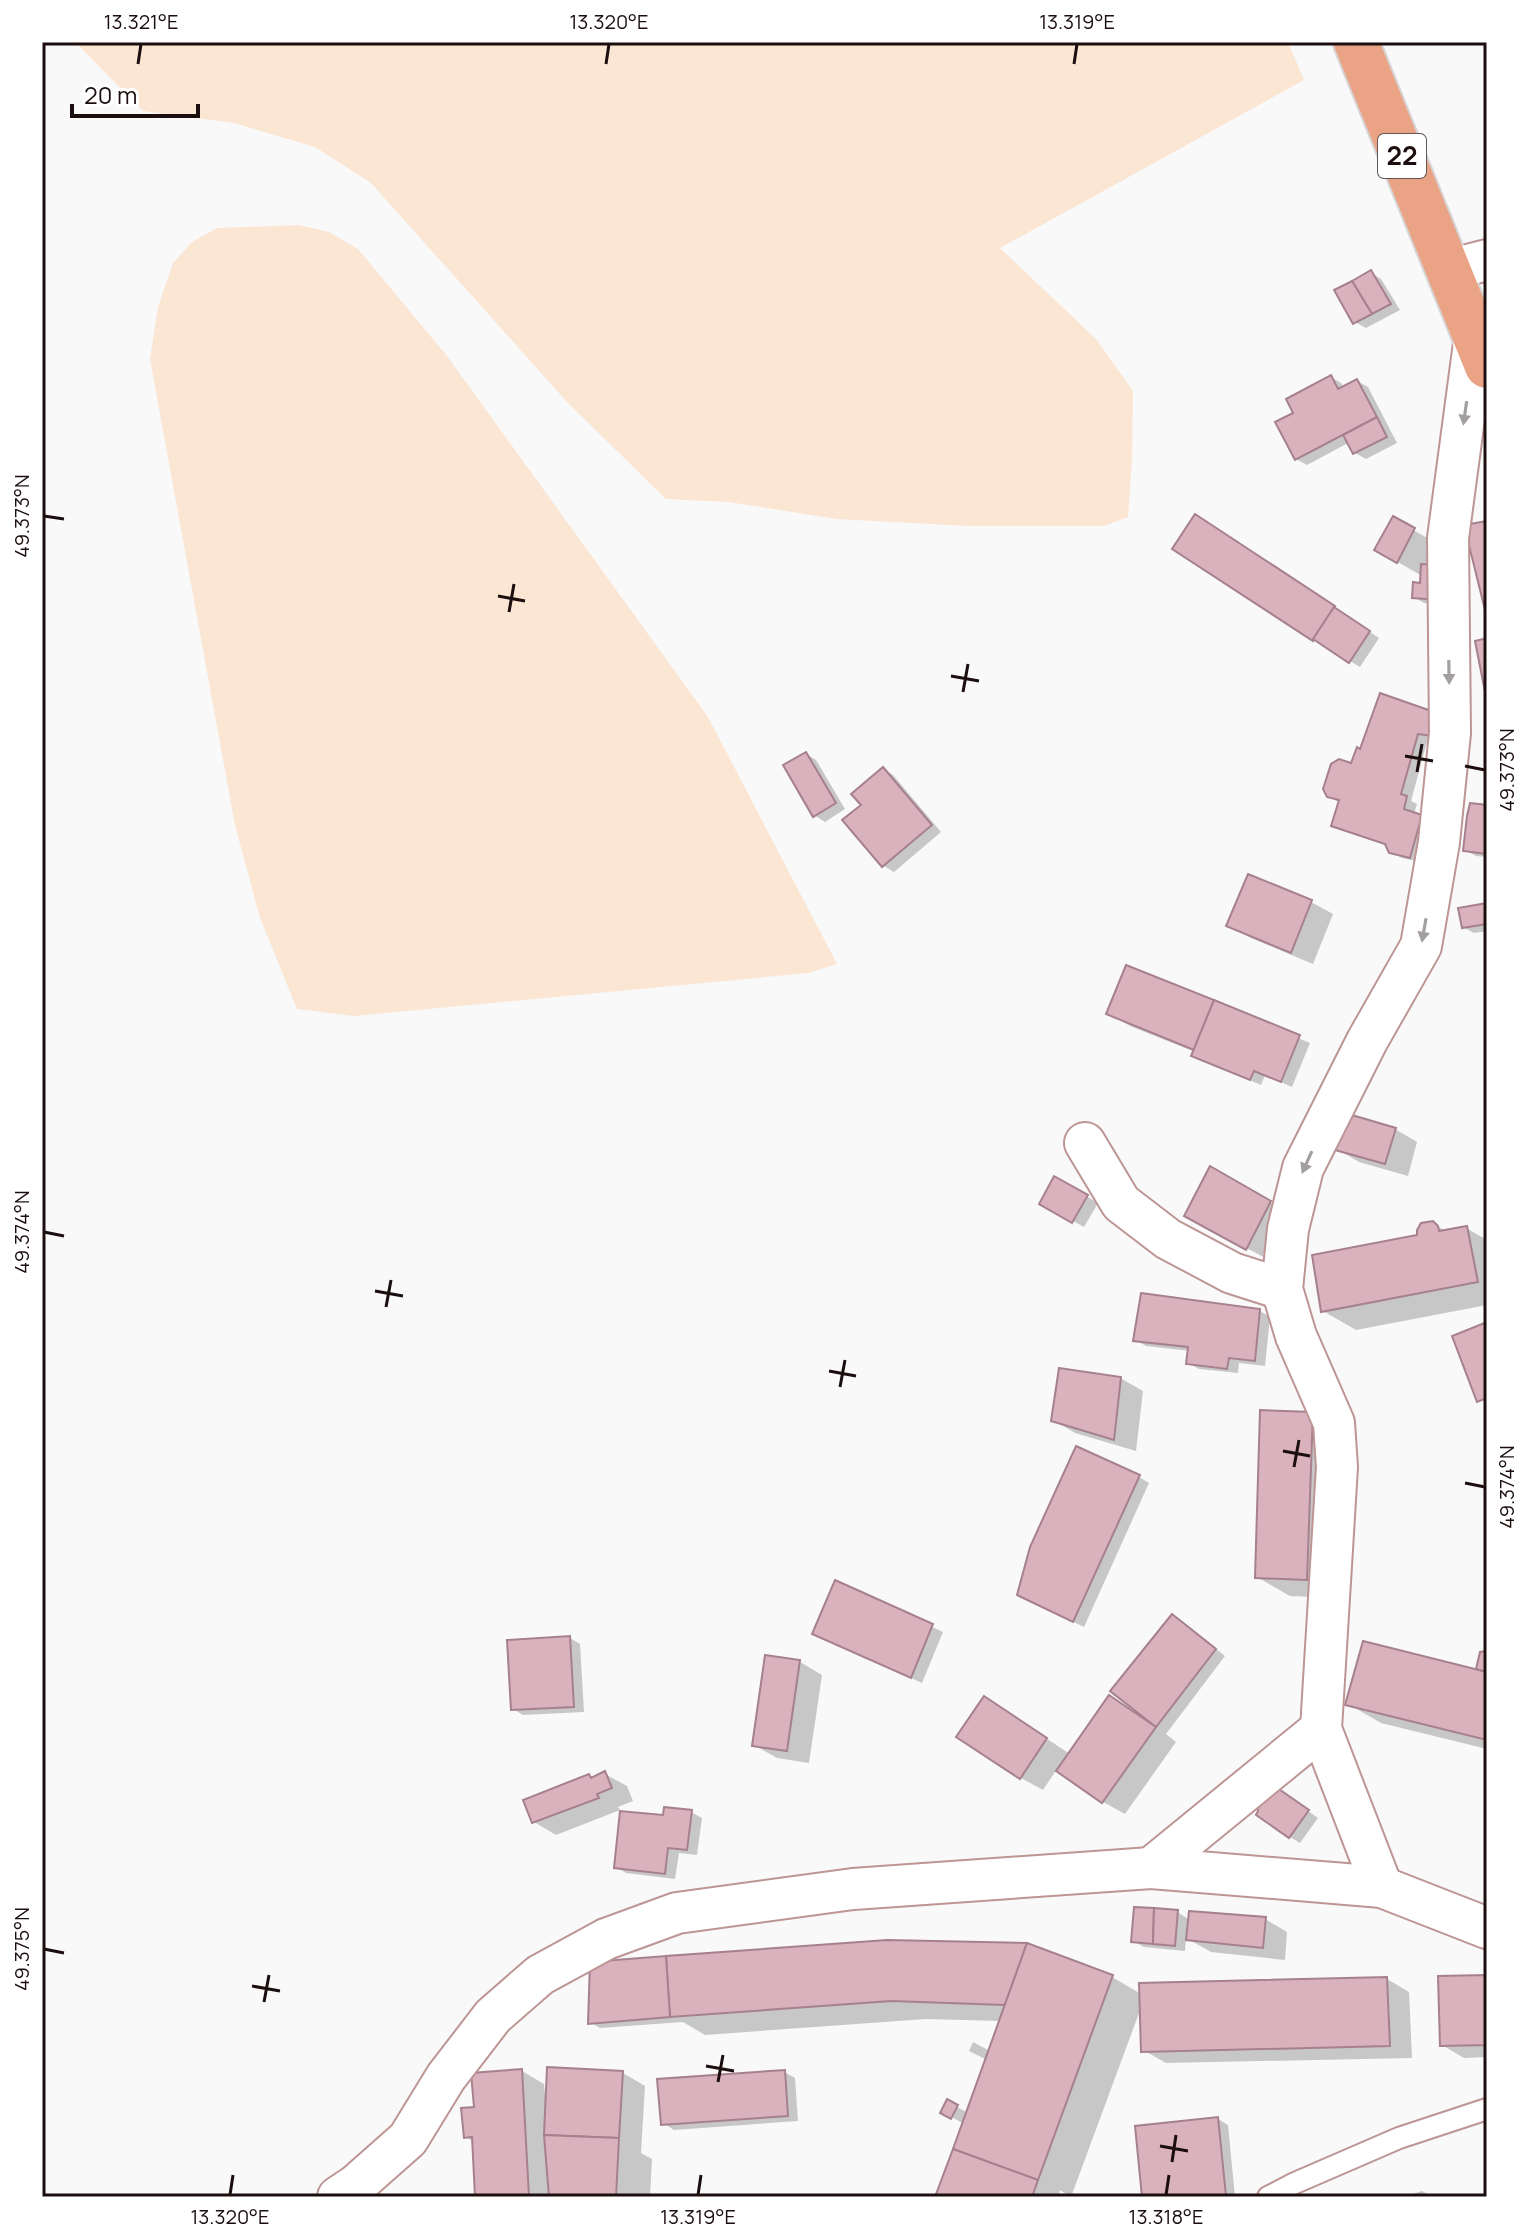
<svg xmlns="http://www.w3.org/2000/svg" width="1529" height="2239" font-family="Manrope,sans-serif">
	<rect width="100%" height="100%" fill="#f9f9f9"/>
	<g fill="#fbe5d3">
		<polygon points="75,42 1288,42 1304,80 1000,248 1096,339 1133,391 1132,459 1128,517 1104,526 968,526 837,519 728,502 666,499 568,403 371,183 315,147 234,123 143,111"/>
		<polygon points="299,225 329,232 358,249 447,356 708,717 837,964 808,973 354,1016 297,1009 260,918 235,825 150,359 158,307 173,263 192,242 217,228"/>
	</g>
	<g fill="#0003">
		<polygon points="1371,273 1381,279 1400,310 1366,328 1355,322"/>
		<polygon points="1331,377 1341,383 1344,388 1357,381 1368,387 1397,443 1366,459 1355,453 1350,442 1307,465 1296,459 1296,414"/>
		<polygon points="1394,519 1457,555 1451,605 1424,603 1414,597 1421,586 1422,576 1377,550"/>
		<polygon points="1206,522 1379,638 1360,667 1350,661"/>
		<polygon points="1381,696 1443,741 1428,738 1411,801 1417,804 1414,814 1421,817 1421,862 1402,858 1391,851 1388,846 1344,831 1333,825 1340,803 1329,796 1353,766 1361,751"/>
		<polygon points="806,754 816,760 845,809 825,822 814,815"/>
		<polygon points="883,769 893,775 941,832 894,872 884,866 863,805"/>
		<polygon points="1487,807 1487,857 1476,856 1465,850"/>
		<polygon points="1249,876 1311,902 1333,914 1313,964 1251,938 1229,925"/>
		<polygon points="1487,905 1487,931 1474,933 1463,927"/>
		<polygon points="1127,967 1310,1043 1292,1087 1265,1075 1261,1085 1204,1061 1193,1055 1195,1052 1130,1026 1108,1013"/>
		<polygon points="1395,1129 1417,1142 1408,1176 1359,1162 1337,1149"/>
		<polygon points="1211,1169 1292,1215 1269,1260 1209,1228"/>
		<polygon points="1055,1178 1098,1203 1084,1227 1041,1203"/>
		<polygon points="1432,1223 1447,1232 1466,1228 1487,1240 1487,1305 1356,1330 1323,1311 1420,1237"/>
		<polygon points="1260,1311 1270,1317 1265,1366 1239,1363 1238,1373 1199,1369 1188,1363 1190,1351 1146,1346 1136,1340"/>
		<polygon points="1120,1378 1143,1391 1136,1451 1075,1433 1053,1420"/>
		<polygon points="1313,1414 1340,1598 1290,1596 1257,1577"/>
		<polygon points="1139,1477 1149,1483 1084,1627 1030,1601"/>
		<polygon points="836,1582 943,1632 922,1683 825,1639"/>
		<polygon points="1183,1623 1225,1656 1166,1734 1176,1742 1125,1814 1103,1802 1057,1769 1043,1790 1021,1778 985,1698 1070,1754 1110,1697 1136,1713"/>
		<polygon points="570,1638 580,1644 584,1712 523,1715 513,1709"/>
		<polygon points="1487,1653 1487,1749 1381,1723 1348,1704 1478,1671 1481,1654"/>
		<polygon points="767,1657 800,1662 822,1675 809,1763 777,1758 754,1745"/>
		<polygon points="605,1774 627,1786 633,1801 618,1807 620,1810 556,1835 534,1822 589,1777 593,1779"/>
		<polygon points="1287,1796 1318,1818 1300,1843 1290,1837"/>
		<polygon points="691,1812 702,1818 697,1855 679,1853 675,1879 626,1873 616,1867 665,1817"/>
		<polygon points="1177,1912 1190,1920 1265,1919 1287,1932 1285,1960 1211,1952 1186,1938 1185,1951 1144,1947 1133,1941"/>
		<polygon points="1112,1977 1141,1994 1387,1979 1409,1992 1412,2058 1166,2063 1143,2050 1142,2005 1071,2197 1060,2190 1058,2197 937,2197 964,2124 943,2112 948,2102 968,2113 987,2060 969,2051 973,2042 990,2051 1001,2021 926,2019 705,2035 683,2022 600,2028 590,2022"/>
		<polygon points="1487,1977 1487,2057 1464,2058 1442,2045"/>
		<polygon points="522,2071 544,2084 545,2095 623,2073 645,2086 641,2153 652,2159 650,2197 477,2197 474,2142 466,2137 476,2108"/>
		<polygon points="784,2072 795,2078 798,2121 674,2130 663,2123"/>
		<polygon points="1218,2119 1228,2125 1235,2197 1144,2197 1137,2128"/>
		<polygon points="1422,2191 1433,2197 1404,2197"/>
	</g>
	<g fill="#d9b2be" stroke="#a6818d" stroke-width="2">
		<polygon points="1371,270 1391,304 1372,314 1352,281"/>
		<polygon points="1352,281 1372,314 1353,324 1334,290"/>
		<polygon points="1331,375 1338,389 1357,379 1377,417 1295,460 1275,422 1293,413 1286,399"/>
		<polygon points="1377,417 1387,437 1353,454 1343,435"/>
		<polygon points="1195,514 1335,606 1313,641 1172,549"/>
		<polygon points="1393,516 1415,528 1397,563 1374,550"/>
		<polygon points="1487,521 1487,618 1464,525"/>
		<polygon points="1421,564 1440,565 1440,600 1412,598 1413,582 1420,583"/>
		<polygon points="1334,607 1370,631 1349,663 1313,639"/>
		<polygon points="1487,638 1487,702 1475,641"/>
		<polygon points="1380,693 1437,713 1433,736 1418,734 1401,794 1407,796 1404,809 1422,815 1410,858 1389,853 1385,844 1331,826 1339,800 1327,797 1323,789 1331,764 1339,759 1351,763 1357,747 1360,749"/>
		<polygon points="806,752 836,803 813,817 783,765"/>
		<polygon points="883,767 932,825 882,867 842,820 861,805 851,794"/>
		<polygon points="1470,803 1487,805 1487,854 1463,851 1467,816"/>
		<polygon points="1248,874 1312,900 1291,953 1226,926"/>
		<polygon points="1487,903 1487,924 1462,928 1458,908"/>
		<polygon points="1126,965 1214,1000 1194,1050 1106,1014"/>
		<polygon points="1214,1000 1300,1035 1281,1082 1254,1071 1250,1080 1191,1056"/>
		<polygon points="1345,1113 1396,1128 1385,1164 1335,1150"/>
		<polygon points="1210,1166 1271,1201 1246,1250 1184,1216"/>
		<polygon points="1054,1176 1088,1195 1072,1223 1039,1204"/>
		<polygon points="1433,1221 1438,1226 1439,1231 1467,1226 1478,1282 1321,1312 1312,1255 1417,1235 1417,1230 1421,1223"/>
		<polygon points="1141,1293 1260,1309 1255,1361 1229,1358 1227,1369 1186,1364 1188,1347 1133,1341"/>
		<polygon points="1487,1322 1487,1398 1477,1402 1452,1336"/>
		<polygon points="1059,1368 1121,1377 1114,1440 1051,1421"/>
		<polygon points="1260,1410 1313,1412 1307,1580 1255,1578"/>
		<polygon points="1076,1446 1140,1475 1073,1622 1017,1595 1030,1547"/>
		<polygon points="835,1580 933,1624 911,1678 812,1634"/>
		<polygon points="1172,1614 1216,1649 1156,1727 1110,1691"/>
		<polygon points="570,1636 574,1707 511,1710 507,1640"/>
		<polygon points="1363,1641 1487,1672 1487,1740 1345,1705"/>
		<polygon points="1487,1651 1487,1672 1476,1669 1480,1652"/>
		<polygon points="765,1655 800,1660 787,1751 752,1746"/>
		<polygon points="1109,1695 1156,1727 1102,1803 1056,1771"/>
		<polygon points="984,1696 1047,1738 1020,1779 956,1737"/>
		<polygon points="605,1771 612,1788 597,1794 599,1798 532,1823 523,1800 589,1774 591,1778"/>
		<polygon points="1276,1787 1309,1810 1289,1838 1256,1815 1258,1811 1256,1794"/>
		<polygon points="664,1807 692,1810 687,1850 668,1848 665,1874 614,1868 620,1811 663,1815"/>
		<polygon points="1134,1907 1154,1908 1153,1944 1131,1942"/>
		<polygon points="1154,1908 1178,1910 1175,1946 1153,1944"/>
		<polygon points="1189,1911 1266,1917 1263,1948 1186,1940"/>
		<polygon points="887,1940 1027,1943 1005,2005 891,2001 670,2017 666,1956"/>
		<polygon points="1027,1943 1113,1975 1038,2180 953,2149"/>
		<polygon points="666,1956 670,2017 588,2024 590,1962"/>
		<polygon points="1487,1975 1487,2045 1440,2046 1438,1976"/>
		<polygon points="1387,1977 1390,2046 1141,2052 1139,1983"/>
		<polygon points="547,2067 623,2071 619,2138 544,2135"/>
		<polygon points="522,2069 529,2197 475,2197 472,2137 464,2138 461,2108 474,2107 471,2073"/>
		<polygon points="785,2070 788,2116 661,2125 657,2079"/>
		<polygon points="947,2099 958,2105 951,2119 940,2113"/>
		<polygon points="1218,2117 1226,2196 1142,2197 1135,2126"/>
		<polygon points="544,2135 619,2138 616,2197 549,2197"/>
		<polygon points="953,2149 1038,2180 1032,2197 935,2197"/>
	</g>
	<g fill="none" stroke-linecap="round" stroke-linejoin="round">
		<g stroke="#bd9594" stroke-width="24">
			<polyline id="service" points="1268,2197 1295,2183 1399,2138 1487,2109"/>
		</g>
		<g stroke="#bd9594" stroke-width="44">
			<g id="minor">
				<polyline points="1448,270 1487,260"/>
				<polyline points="1085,1143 1121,1203 1168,1239 1232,1273 1282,1289"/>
				<polyline points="1151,1868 1321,1729"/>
				<polyline points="1382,1887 1321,1729 1337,1467 1334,1423 1296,1336 1282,1289 1288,1229 1303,1168 1367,1041 1421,946 1439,842 1450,733 1448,538 1475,336"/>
				<polyline points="338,2197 356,2185 408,2139 446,2077 493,2016 540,1975 606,1939 677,1913 853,1889 1151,1868 1382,1887 1487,1928"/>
			</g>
		</g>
		<g stroke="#d6d4d4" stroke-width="48">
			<polyline id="primary" points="1356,42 1487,366"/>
		</g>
		<use href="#service" stroke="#fff" stroke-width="20"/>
		<use href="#minor" stroke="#fff" stroke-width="40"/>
		<use href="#primary" stroke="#eaa485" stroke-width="44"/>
	</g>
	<defs><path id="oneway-solid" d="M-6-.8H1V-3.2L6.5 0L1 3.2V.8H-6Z" transform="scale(2)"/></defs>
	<g fill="#a49f9f">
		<use href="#oneway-solid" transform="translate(1465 413) rotate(98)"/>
		<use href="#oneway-solid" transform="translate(1449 672) rotate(89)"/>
		<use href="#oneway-solid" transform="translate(1424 930) rotate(100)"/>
		<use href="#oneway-solid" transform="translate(1307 1162) rotate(114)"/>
	</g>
	<path fill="none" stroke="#1c0e0e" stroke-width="3" d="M138,64L141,44M606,64L609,44M1074,64L1077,44M44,516L64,519M498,596L525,601M509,612L514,584M951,676L979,681M963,692L968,664M1405,756L1433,761M1465,766L1485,770M1417,772L1422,744M44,1232L64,1236M375,1291L403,1296M386,1307L391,1280M829,1371L856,1376M840,1387L845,1360M1283,1451L1310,1456M1294,1467L1299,1440M1465,1483L1485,1487M44,1949L64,1953M252,1986L280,1991M264,2002L269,1975M706,2066L734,2071M718,2082L723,2055M1160,2146L1188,2151M1172,2162L1176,2135M230,2195L233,2175M698,2195L701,2175M1166,2195L1169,2175"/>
	<g text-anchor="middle" stroke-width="6" stroke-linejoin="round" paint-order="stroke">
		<rect fill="#fff" stroke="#605656" stroke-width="2" x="1378" y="134" width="48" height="44" rx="6"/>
		<g font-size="26" font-weight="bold" fill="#1c0e0e">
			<text x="1402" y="165">22</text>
		</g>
	</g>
	<rect width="1529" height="2239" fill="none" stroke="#ffffff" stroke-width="88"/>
	<path d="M72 104v12h126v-12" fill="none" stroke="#1c0e0e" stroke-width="4"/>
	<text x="84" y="104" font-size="24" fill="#1c0e0e" stroke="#ffffff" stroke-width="6" paint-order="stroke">20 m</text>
	<rect x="44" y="44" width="1441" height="2151" fill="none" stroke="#1c0e0e" stroke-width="3"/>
	<g font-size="20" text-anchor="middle" fill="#1c0e0e">
		<text x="141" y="29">13.321°E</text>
		<text x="609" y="29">13.320°E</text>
		<text x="1077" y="29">13.319°E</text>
		<text transform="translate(22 516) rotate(-90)" y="7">49.373°N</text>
		<text transform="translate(1507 770) rotate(-90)" y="7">49.373°N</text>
		<text transform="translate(22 1232) rotate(-90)" y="7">49.374°N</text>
		<text transform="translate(1507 1487) rotate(-90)" y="7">49.374°N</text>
		<text transform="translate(22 1949) rotate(-90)" y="7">49.375°N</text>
		<text x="230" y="2224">13.320°E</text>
		<text x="698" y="2224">13.319°E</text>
		<text x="1166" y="2224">13.318°E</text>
	</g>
</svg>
